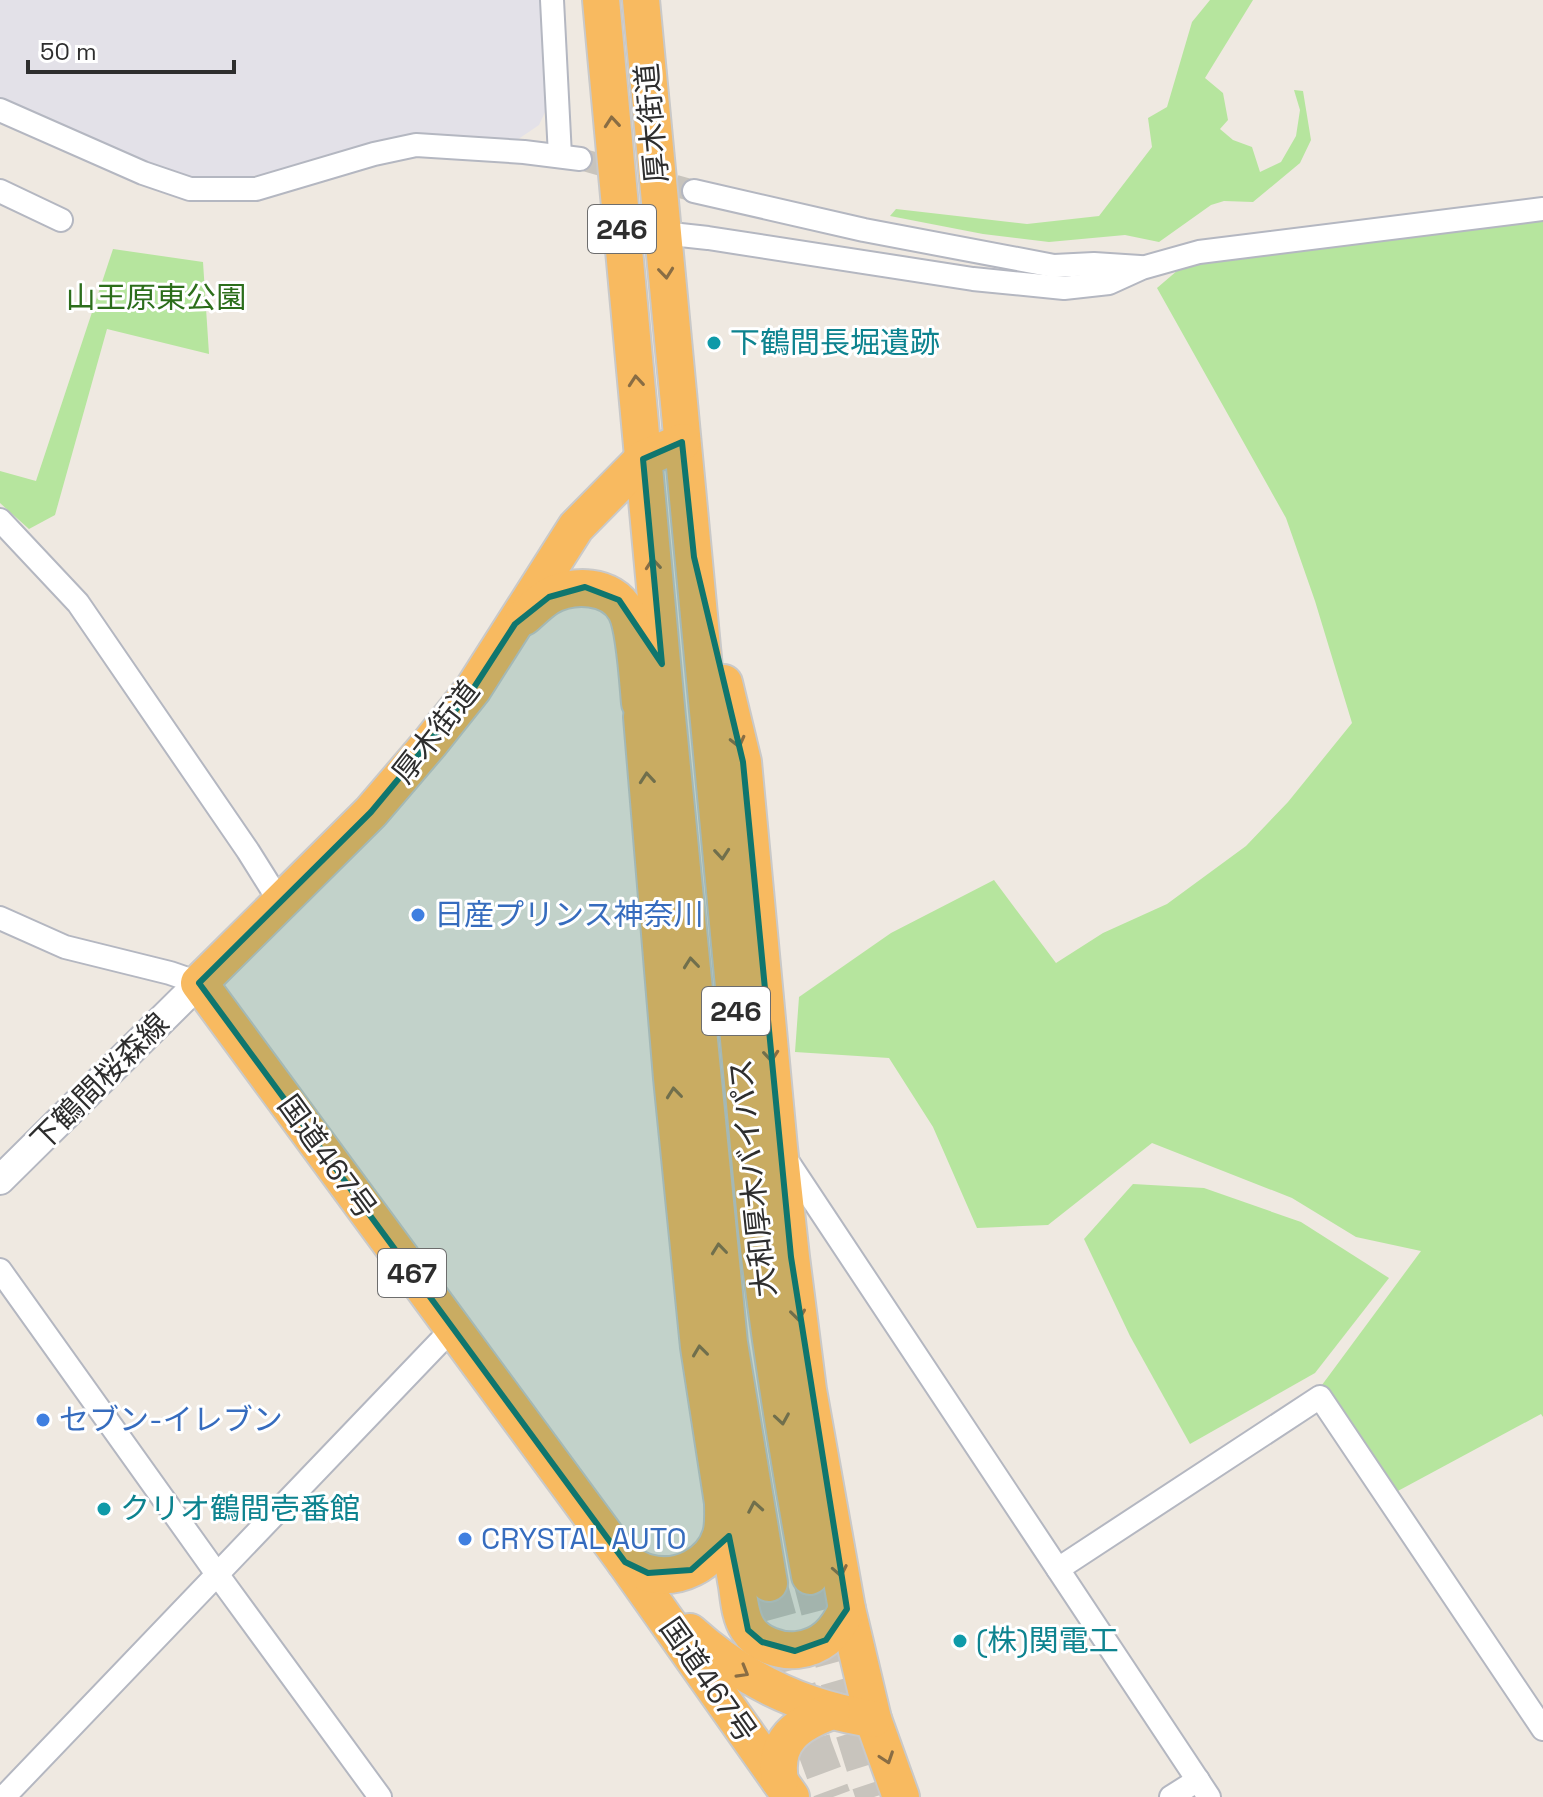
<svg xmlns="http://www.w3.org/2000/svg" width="1543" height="1797" font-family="'Space Grotesk','Noto Sans JP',sans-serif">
	<rect width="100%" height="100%" fill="#efe9e1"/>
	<polygon fill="#e3e1e8" points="0,0 543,0 546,110 539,125 514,142 435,135 396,137 267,174 232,179 194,177 139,163 0,101"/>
	<g fill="#b6e59e">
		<polygon points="1210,0 1253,0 1205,78 1223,93 1228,120 1220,129 1233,140 1252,147 1260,172 1281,162 1296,136 1300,110 1294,90 1303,91 1311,140 1300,163 1253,202 1224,201 1211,205 1159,242 1125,235 1049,242 983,234 890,216 896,209 1027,224 1099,216 1152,147 1148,118 1167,107 1192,22"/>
		<polygon points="1543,209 1543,1417 1541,1414 1396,1492 1319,1389 1421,1251 1356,1237 1292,1198 1152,1143 1048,1225 977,1228 933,1127 889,1058 795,1052 799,997 891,933 994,880 1056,963 1103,933 1167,904 1246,846 1288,802 1352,723 1315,601 1286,518 1157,288 1199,252"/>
		<polygon points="113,249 203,262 209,354 107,329 55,515 29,529 0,503 0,471 36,481"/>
		<polygon points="1133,1184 1204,1188 1301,1222 1389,1278 1315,1373 1190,1444 1130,1336 1084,1239"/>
	</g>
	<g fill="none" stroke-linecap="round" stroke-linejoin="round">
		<polyline stroke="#c8c4bd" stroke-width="22" stroke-dasharray="22 11" stroke-linecap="butt" points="580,159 694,191"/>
		<g stroke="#c8c4bd" stroke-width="36" stroke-dasharray="36 18" stroke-linecap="butt">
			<path d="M810,1576C829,1651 850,1724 874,1797"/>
			<polyline points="769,1583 814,1746 833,1797"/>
		</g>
		<g stroke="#b4b7c1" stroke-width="26">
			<g id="minor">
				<polyline points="552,0 560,156"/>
				<polyline points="0,110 143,173 190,189 256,189 374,154 416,145 524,152 580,159"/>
				<polyline points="0,191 61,220"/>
				<polyline points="694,191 864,230 1054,266 1094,264 1140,267"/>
				<polyline points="662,233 708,238 973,279 1064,288 1109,283 1142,268 1199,252 1543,209"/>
				<polyline points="0,520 78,603 248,851 280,902"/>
				<polyline points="0,918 65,947 170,973 199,983"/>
				<polyline points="784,1156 1209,1797"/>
				<polyline points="0,1270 217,1574 380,1797"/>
				<polyline points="1058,1569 1320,1397 1543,1729"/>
				<polyline points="4,1797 453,1328"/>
				<polyline points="1171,1797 1198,1780"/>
			</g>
		</g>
		<g stroke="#b4b7c1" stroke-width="32">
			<polyline id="tertiary" points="0,1180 199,983"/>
		</g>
		<g stroke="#c9c9c9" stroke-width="40">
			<g id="trunk">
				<polyline points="601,0 667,717 729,1343 769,1583"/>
				<path d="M641,0L757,1231C770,1347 789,1461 810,1576"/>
				<polyline points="682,442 643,459 576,527 473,689 430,743 371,812 199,983 625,1562 791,1797"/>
				<path d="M524,617C532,610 540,602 548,597C572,583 612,584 626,611C635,628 638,681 640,703"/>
				<polyline points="724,683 743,762 779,1148 791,1257 808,1390 847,1609 873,1719 901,1797"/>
				<path d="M726,1518C730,1541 733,1564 737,1586C739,1600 740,1617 748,1629C757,1644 780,1652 797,1650C823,1647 837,1631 847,1609"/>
				<path d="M625,1562C632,1566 640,1571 648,1573C678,1581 712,1565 721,1535C724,1525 723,1514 723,1503L699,1347L672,1078L642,717L649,674"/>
				<path d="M690,1632C742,1679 804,1709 873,1719"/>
				<path d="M780,1781C773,1740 797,1724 832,1711"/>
			</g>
		</g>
		<use href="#minor" stroke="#fff" stroke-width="22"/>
		<use href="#tertiary" stroke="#fff" stroke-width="28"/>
		<use href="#trunk" stroke="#f8ba60" stroke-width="36"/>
	</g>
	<defs><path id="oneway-chevron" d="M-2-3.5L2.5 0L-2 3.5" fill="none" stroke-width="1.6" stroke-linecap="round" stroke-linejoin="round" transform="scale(2)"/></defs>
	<g stroke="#896d44">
		<use href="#oneway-chevron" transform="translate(612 122) rotate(-95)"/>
		<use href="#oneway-chevron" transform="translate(666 273) rotate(84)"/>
		<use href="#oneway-chevron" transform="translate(636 381) rotate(-95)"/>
		<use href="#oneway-chevron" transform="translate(653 564) rotate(-95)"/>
		<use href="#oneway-chevron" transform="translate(738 742) rotate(76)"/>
		<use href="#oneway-chevron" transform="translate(647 778) rotate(-95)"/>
		<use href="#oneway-chevron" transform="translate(722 854) rotate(85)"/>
		<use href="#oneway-chevron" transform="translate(691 963) rotate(-96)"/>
		<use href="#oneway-chevron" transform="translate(771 1056) rotate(85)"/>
		<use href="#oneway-chevron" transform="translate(674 1093) rotate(-96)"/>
		<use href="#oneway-chevron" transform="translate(719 1249) rotate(-96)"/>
		<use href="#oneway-chevron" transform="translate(798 1315) rotate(83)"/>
		<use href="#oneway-chevron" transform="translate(700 1351) rotate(-97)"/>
		<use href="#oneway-chevron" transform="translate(782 1419) rotate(81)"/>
		<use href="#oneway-chevron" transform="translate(755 1507) rotate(-100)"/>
		<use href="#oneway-chevron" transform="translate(840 1571) rotate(79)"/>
		<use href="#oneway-chevron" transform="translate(743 1672) rotate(30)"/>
		<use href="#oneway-chevron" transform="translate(887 1758) rotate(71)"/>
	</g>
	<path fill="#0f766e" fill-opacity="0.2" stroke="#0f766e" stroke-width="6" stroke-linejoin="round" d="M682,442L694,557L743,762L791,1257L847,1609L826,1640L795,1651L762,1642L748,1630L729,1536L691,1570L648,1573L625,1562L199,983L371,812L473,689L515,624L549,597L585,587L619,600L662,664L643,459Z"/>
	<g fill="#0f9aa8" stroke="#fff" stroke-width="3">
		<circle cx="714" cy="343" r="8"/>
		<circle cx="104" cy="1509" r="8"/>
		<circle cx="960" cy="1641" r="8"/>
	</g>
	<g fill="#3f7fe0" stroke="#fff" stroke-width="3">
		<circle cx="418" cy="915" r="8"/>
		<circle cx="43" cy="1420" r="8"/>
		<circle cx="465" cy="1539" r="8"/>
	</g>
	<g text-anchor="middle" stroke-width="6" stroke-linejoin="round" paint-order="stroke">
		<g fill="#fff" stroke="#6d6d6d" stroke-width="2">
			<rect x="588" y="205" width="68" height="48" rx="6"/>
			<rect x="702" y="987" width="68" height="48" rx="6"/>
			<rect x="378" y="1249" width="68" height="48" rx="6"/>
		</g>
		<g font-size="28" font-weight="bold" fill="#2e2e2e">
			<text x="622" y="239">246</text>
			<text x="736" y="1021">246</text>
			<text x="412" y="1283">467</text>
		</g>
		<g font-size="30" fill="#2e2e2e" stroke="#fff">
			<text transform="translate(652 123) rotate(-95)" y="10">厚木街道</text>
			<text transform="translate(436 732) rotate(-52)" y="10">厚木街道</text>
			<text transform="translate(100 1082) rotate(-45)" y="10">下鶴間桜森線</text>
			<text transform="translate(327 1157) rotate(54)" y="10">国道467号</text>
			<text transform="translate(753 1178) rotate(-96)" y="10">大和厚木バイパス</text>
			<text transform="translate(708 1680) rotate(55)" y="10">国道467号</text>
		</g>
		<g font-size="30" fill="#2c6e1b" stroke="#fff">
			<text x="156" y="308">山王原東公園</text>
		</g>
		<g font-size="30" fill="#0d838f" stroke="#fff" text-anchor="start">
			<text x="730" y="353">下鶴間長堀遺跡</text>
			<text x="120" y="1519">クリオ鶴間壱番館</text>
			<text x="976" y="1651">(株)関電工</text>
		</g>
		<g font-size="30" fill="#366cbe" stroke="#fff" text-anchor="start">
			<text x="434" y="925">日産プリンス神奈川</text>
			<text x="59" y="1430">セブン-イレブン</text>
			<text x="481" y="1549">CRYSTAL AUTO</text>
		</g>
	</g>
	<path d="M28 60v12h206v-12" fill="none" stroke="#2e2e2e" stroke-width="4"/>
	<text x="40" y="60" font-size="24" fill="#2e2e2e" stroke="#ffffff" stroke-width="6" paint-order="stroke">50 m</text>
</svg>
